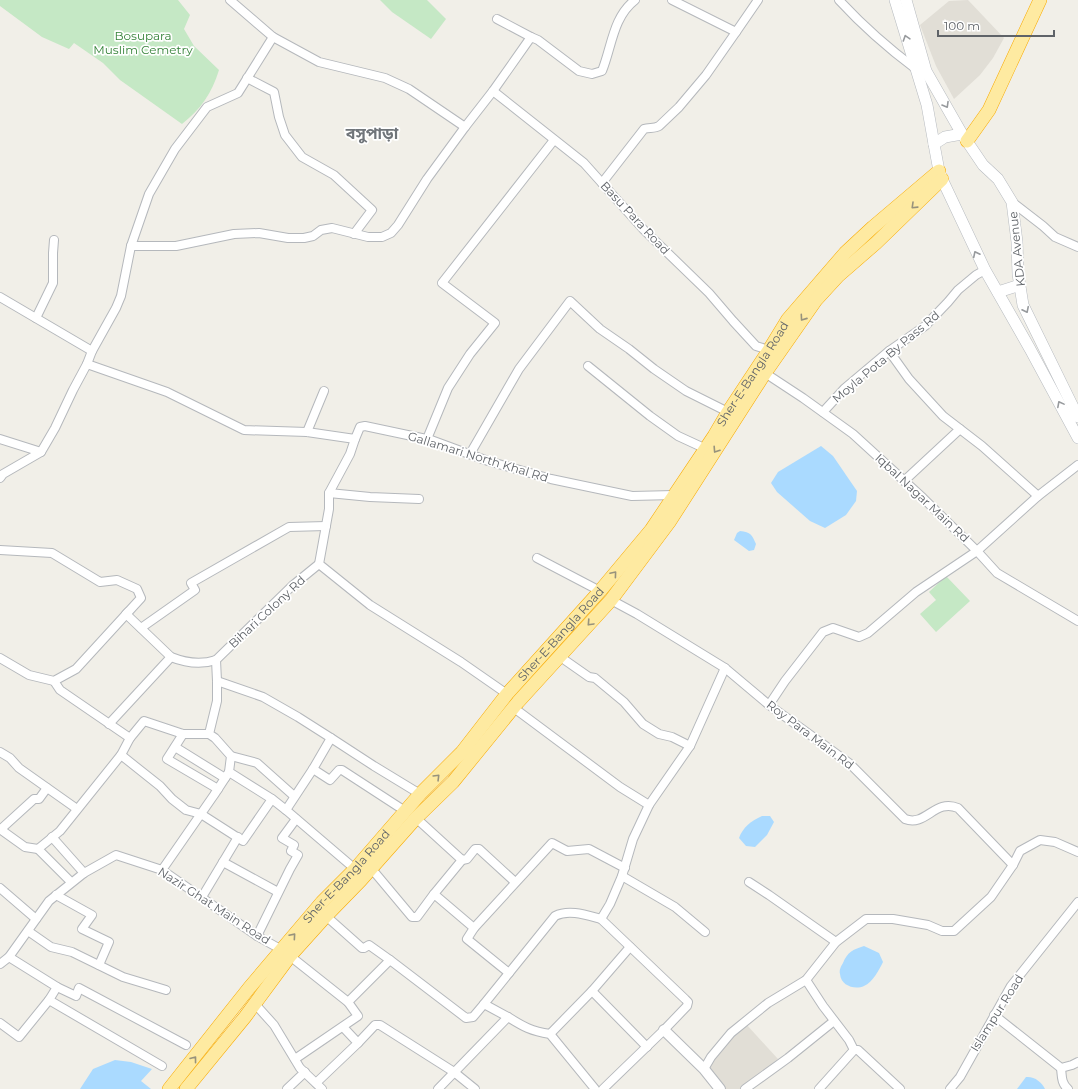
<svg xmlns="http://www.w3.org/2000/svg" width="1078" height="1089" font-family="Montserrat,'Noto Sans Bengali',sans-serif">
	<rect width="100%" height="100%" fill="#f1efe8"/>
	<g fill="#e1ded6">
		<polygon points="968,0 1004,38 993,58 980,75 954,99 936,66 920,25 949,1"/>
		<polygon points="746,1024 778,1059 742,1089 724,1089 707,1067 730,1039"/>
	</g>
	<g fill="#c5e8c5">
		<path d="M0,0H178L190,15L184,29L194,46L219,70C212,93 201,109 182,124L120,80L103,63L74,43L69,49L42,37L0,6Z"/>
		<polygon points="380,0 427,0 446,19 431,39 392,12"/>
		<polygon points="946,576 970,601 936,632 920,614 936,600 929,592"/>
	</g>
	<g fill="#aadaff">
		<polygon points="821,446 833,456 857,491 856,501 846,515 825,528 810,521 777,492 771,483 778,472"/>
		<path d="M740,531C751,532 752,535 756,544L754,550L749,551L734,540L737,533Z"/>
		<path d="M762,816H770L774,822L767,835L755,847L746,846L739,838C743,827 751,821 762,816Z"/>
		<path d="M864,946L879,953L883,962C879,970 873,982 864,986C855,990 841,986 840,974C839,970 841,966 843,963C847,952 854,949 864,946Z"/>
		<polygon points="115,1060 131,1062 152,1069 141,1081 151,1089 80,1089 93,1069"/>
		<path d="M1026,1077C1034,1076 1042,1082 1045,1089H1017Z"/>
	</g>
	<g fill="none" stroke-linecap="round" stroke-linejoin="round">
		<g stroke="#b5b8bc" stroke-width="10">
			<g id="minor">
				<polyline points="230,0 273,37 319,62 385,78 409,89 465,127"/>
				<polyline points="672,0 736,32 758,0"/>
				<path d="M839,0C862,25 888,48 916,69"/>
				<polyline points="497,19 531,37"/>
				<polyline points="247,78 274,92 279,117 285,135 302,157 334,175 372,210 354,234"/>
				<polyline points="493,91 584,163 644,230 709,293 733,321 756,346 769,350"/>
				<path d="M602,183L644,129C649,127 654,129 659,126L679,107L706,75L736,32"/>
				<polyline points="1012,202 1043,226 1055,237 1078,247"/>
				<polyline points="131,246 149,194 175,149 207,107 238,93 273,37"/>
				<polyline points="0,297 92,351"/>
				<polyline points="36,318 53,283 53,253 54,240"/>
				<polyline points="889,351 909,379 943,416 982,446 1038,496"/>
				<polyline points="87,364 167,392 244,430 307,432 355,439 360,427 365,426 431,440 488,461 551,479 632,496 674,495"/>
				<polyline points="588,366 650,416 678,436 704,448"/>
				<polyline points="765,373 803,398 853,434 923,498 977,551 997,573 1078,621"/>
				<polyline points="823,412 845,388 889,351 925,326 948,302 958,290 976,275 985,270"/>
				<polyline points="307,432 324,391"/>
				<polyline points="0,439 41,452"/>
				<polyline points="355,439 350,454 329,493 329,509 319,564 370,605 461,662 507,694"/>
				<polyline points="427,439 448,388 470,354 495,323 442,283 554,140"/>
				<polyline points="470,454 519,369 570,301 600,329 629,349 654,369 686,391 728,412"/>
				<path d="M0,478L3,474L41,452L55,428L73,390L87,364L92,351L116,308L121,296L131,246H176L234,234L259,233L288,238H304L313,236L321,230L332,228L368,237H382L391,233L398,225L427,179L465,127L493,91L531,37L538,40L579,71L592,74L602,71C612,46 613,17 635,0"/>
				<polyline points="904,481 960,429"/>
				<polyline points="329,493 370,497 419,499"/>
				<polyline points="0,550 52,553 100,582 117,580 137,589 141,598 76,669 54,681 29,675 0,658"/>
				<polyline points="537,558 600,591"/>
				<path d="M611,600L637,614L725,668L769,705L849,763L905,819C926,827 935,798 958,808L1013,865"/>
				<path d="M128,612L126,614L171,657C186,663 201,665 216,660L292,586L319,564"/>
				<polyline points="141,628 195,590 191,583 289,527 326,526"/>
				<polyline points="559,656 589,677 595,678 624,702 643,724 659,734 672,737 690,746"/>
				<polyline points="216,660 217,681 217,701 209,734 215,738 231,756 229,772 272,799 286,810 355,869"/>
				<polyline points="54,681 60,690 130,738"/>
				<polyline points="217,681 263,697 298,717 331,738"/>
				<polyline points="769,705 785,681 823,632 833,628 859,637 868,633 916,592 977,551 1038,496 1078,465"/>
				<polyline points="514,708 620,787 649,805"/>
				<polyline points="109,724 171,657"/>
				<polyline points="183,734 167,759 218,789"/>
				<polyline points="175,747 225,778"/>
				<polyline points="0,752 10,758 19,768 77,809"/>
				<polyline points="121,755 160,786 172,799 186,810 201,814 243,841 272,799"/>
				<polyline points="231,756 257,763 294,796"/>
				<polyline points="313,769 330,780 339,770 342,770 405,811"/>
				<polyline points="286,810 313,769 331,738 374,766 420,794"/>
				<polyline points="416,818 462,860 434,894"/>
				<polyline points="0,829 25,847 38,849"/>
				<polyline points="1,829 34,799 39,799 47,788"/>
				<polyline points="52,837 84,873"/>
				<polyline points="462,860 467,859 475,849 479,849 515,882"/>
				<polyline points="223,862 278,892"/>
				<polyline points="371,868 412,917 417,917 434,894 474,928 467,939 509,973"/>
				<polyline points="162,870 214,795 229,772"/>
				<polyline points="622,876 675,907 705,932"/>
				<polyline points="71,882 38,849 60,831 121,755 130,738 144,721 183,734 209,734"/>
				<polyline points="749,882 769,895 836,942"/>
				<polyline points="0,888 36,919"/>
				<polyline points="56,895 92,915 82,929 109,942 99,965"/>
				<polyline points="202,897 238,837"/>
				<polyline points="326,916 362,948 364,948 369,945 390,960"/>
				<polyline points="474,928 552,843 567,851 589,849 625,868"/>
				<polyline points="28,931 51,947 72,952 123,977 166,990"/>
				<polyline points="257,936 290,869 298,855 291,851 294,845 282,838 296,819"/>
				<polyline points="290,956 348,1002 390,960 466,1018 473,1017 484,1004"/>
				<polyline points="0,964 9,957 49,901 84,873 116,855 162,870 257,936 282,950"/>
				<polyline points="806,980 823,1006 849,1040 854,1050"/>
				<polyline points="57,987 76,996 79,988 186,1045"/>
				<polyline points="592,991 630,947"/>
				<polyline points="49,1000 162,1066"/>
				<polyline points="255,1004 274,1025 300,1068 322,1089"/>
				<polyline points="994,1015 1061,1068 1072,1065 1078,1062"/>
				<path d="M508,1017C524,1027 531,1031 550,1034L595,1089"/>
				<polyline points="0,1023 19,1037 49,1000 57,987 9,957"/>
				<polyline points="550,1034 592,991 647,1047"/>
				<polyline points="358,1043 375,1025 380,1025 454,1072 475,1089"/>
				<polyline points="295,1059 358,1016 348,1002"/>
				<path d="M1061,1068C1062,1076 1061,1083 1068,1089"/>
				<polyline points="704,1069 711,1057 731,1033 768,1003 806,980 836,942 866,919 893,919 928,925 942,931 954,931 991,897 1013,865 1020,851 1040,840 1055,842 1078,852"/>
				<polyline points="316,1083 358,1043 343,1027"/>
				<polyline points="287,1089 305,1072"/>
				<path d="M438,1089L508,1017L484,1004L555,916C569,909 586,915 601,919"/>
				<polyline points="603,1089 664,1030 687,1006 688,1002 685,999 601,919 610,904 622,876 633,839 649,805 690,746 725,668"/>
				<polyline points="745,1089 788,1058 834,1021"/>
				<polyline points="819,1089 854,1050 858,1050 900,1089"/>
				<polyline points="950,1089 960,1077 1011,986 1078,902"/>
			</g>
		</g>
		<g stroke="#b5b8bc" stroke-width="12">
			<polyline id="tertiary" points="664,1030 704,1069 720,1089"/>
		</g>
		<g stroke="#b6babf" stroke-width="12">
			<g id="secondary">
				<polyline points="895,0 927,105 934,144"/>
				<polyline points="906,0 926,71 962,134 983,165 998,179 1012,202 1017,242 1018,274 1023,305 1078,417"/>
				<polyline points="962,134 945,137 934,144 939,171 942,179 985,270 1030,349 1078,438"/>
				<polyline points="998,292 1020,285"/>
			</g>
		</g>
		<g stroke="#f9ab00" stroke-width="14">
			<g id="trunk">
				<polyline points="967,141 989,110 1040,0"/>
				<path id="s1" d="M169,1089L249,988L322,902L355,869L420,794L462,752L507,694L600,591L651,530L714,436L728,412L769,350L788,319L845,253L873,227L939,171"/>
				<polyline points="186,1089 245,1017 290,956 326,916 361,880 416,818 453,782 518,702 611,600 670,521 765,373 816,300 838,276 876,243 942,179"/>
			</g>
		</g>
		<use href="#minor" stroke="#fff" stroke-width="8"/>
		<use href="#tertiary" stroke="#fff" stroke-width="10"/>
		<use href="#secondary" stroke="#fff" stroke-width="11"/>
		<use href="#trunk" stroke="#feeaa1" stroke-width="13"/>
	</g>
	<defs><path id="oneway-chevron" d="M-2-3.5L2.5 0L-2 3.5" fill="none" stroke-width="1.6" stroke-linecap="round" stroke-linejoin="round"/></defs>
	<g stroke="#979a9d">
		<use href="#oneway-chevron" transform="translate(906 38) rotate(-108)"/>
		<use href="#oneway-chevron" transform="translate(946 105) rotate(60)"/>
		<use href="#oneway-chevron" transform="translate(976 254) rotate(-116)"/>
		<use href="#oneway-chevron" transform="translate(1026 310) rotate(64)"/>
		<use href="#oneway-chevron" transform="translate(1060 404) rotate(-118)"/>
	</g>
	<g stroke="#97927c">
		<use href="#oneway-chevron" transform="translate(914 206) rotate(136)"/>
		<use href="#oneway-chevron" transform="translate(803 318) rotate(125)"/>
		<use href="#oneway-chevron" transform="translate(716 450) rotate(123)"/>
		<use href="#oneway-chevron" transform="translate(614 574) rotate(-50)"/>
		<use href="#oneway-chevron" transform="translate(590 623) rotate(133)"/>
		<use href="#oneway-chevron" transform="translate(437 777) rotate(-45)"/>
		<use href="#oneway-chevron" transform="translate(293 936) rotate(-49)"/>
		<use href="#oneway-chevron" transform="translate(194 1059) rotate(-52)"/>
	</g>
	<g text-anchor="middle" stroke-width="3.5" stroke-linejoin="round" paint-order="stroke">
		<g font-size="12" fill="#348238" stroke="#fff">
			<text x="143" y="40">Bosupara<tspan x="143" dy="14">Muslim Cemetry</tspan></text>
		</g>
		<g font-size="12" fill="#5f6368" stroke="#fff">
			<text transform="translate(635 218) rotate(47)" y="4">Basu Para Road</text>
			<text transform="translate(1017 249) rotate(-96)" y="4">KDA Avenue</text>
			<text transform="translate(886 357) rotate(-40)" y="4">Moyla Pota By Pass Rd</text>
			<text dy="4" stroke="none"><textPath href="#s1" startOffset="925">Sher-E-Bangla Road</textPath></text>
			<text transform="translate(478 457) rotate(17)" y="4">Gallamari North Khal Rd</text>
			<text transform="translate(922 498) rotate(43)" y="4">Iqbal Nagar Main Rd</text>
			<text transform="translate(267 612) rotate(-43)" y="4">Bihari Colony Rd</text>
			<text dy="4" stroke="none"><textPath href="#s1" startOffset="601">Sher-E-Bangla Road</textPath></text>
			<text transform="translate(810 735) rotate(37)" y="4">Roy Para Main Rd</text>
			<text dy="4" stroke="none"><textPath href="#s1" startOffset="277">Sher-E-Bangla Road</textPath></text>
			<text transform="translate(214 906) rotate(33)" y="4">Nazir Ghat Main Road</text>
			<text transform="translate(997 1013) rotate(-58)" y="4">Islampur Road</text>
		</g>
		<g font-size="16" font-weight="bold" fill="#70757a" stroke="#fff">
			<text x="372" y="139">বসুপাড়া</text>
		</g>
	</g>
	<path d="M938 30v6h116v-6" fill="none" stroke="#5f6368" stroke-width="2"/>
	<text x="944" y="30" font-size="12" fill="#5f6368" stroke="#ffffff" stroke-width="3" paint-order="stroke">100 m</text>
</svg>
